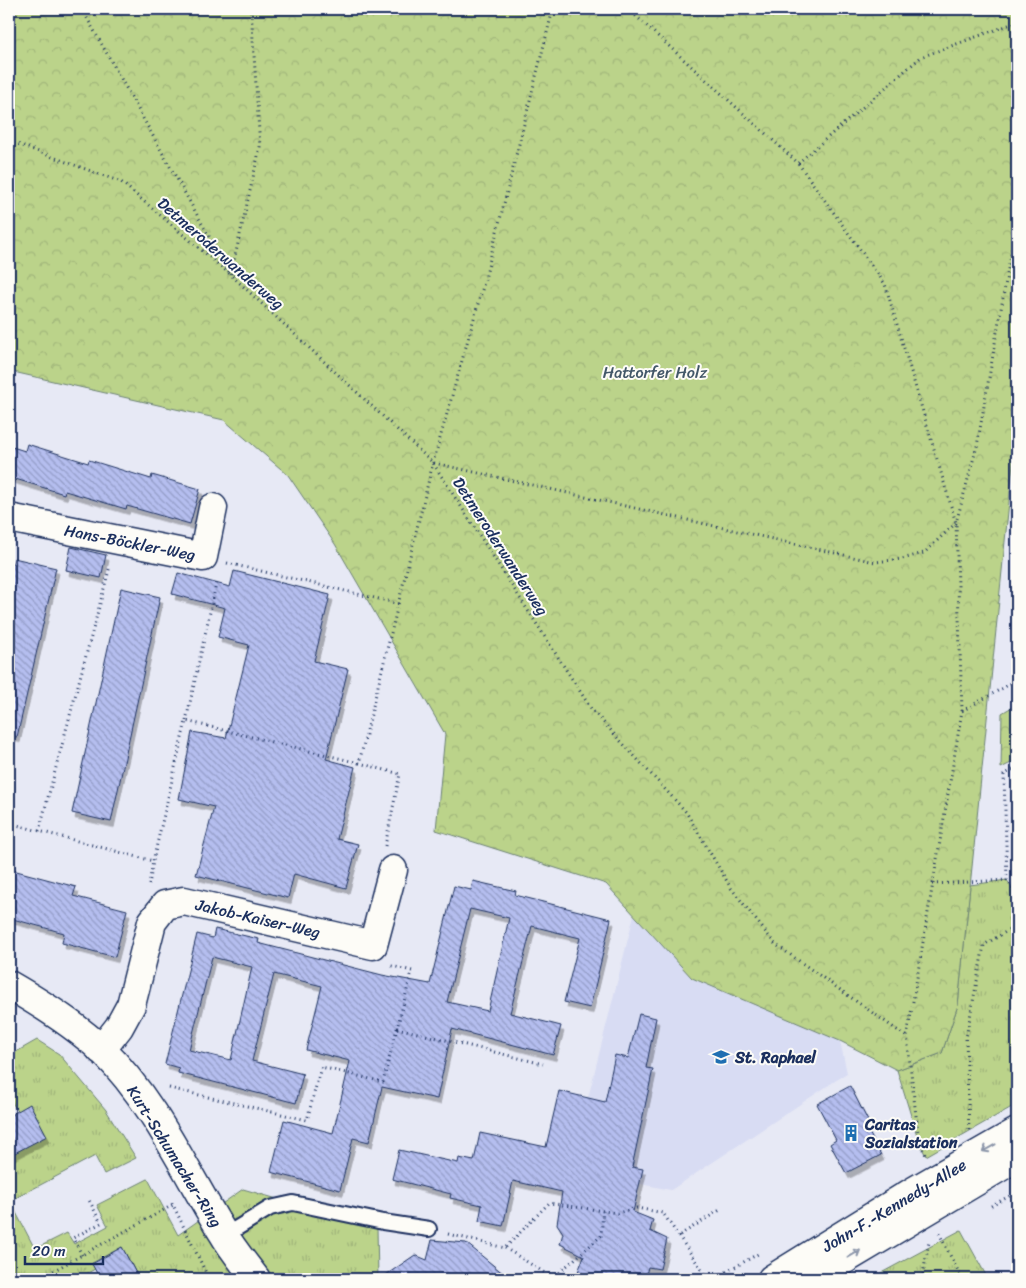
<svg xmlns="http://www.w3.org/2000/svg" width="1026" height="1288" font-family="Sriracha,sans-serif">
	<defs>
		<pattern id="grass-tufts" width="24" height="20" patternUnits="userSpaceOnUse" patternTransform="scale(1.25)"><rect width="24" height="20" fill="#bbd38a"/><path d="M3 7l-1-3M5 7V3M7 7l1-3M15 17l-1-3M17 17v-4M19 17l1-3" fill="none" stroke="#a0b57a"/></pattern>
		<pattern id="forest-crowns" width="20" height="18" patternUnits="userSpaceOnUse" patternTransform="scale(1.25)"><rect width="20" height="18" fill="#bbd38a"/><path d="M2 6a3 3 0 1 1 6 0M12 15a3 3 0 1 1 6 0" fill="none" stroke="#a0b57a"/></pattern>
		<pattern id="building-back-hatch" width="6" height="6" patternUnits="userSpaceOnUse" patternTransform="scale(1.25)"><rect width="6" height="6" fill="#b5beef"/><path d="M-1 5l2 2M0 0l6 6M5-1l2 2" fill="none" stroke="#929bc5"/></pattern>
		<filter id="shadow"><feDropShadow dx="3" dy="5.5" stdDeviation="0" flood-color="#0004"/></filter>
	</defs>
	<rect width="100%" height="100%" fill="#e7e9f5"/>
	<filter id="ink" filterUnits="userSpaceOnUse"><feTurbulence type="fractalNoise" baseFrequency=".02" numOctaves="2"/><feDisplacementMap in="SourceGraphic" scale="10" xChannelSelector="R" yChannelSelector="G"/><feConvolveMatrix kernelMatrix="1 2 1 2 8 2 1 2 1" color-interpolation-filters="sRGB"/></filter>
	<g filter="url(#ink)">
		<polygon fill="#d8dcf3" points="634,915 693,978 840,1041 847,1073 671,1190 574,1171 588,1098"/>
		<g fill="url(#grass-tufts)" stroke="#6b8174">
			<polygon points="1007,880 1017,896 1017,1104 926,1156 919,1142 897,1070 942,1053 958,1005 970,885"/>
			<path d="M37,1040L59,1054L106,1110L136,1158L104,1174L95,1156L10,1201L35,1249L67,1233L74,1244L108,1226L97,1205L148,1179L178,1235L243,1189L377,1228L378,1279H157L155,1275L147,1279H139L122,1247L92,1263L95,1269L77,1279H9V1168L11,1167L9,1156L47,1135C6,1104 9,1107 9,1056Z"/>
			<polygon points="961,1230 988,1279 870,1279"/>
		</g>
		<g fill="url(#forest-crowns)" stroke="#6b8174">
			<polygon points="9,9 1017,9 1017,423 958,1005 942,1053 897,1070 840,1041 692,978 606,884 436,830 445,734 335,544 288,475 224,420 9,371"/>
			<polygon points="1017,704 1017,760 1001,768 1002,713"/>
		</g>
		<g fill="url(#building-back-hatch)" stroke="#1b2f5e" fill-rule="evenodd" filter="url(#shadow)">
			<polygon points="27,444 88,463 89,460 151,479 152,475 200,489 190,524 127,506 126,509 65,491 64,494 9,477 9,446 25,451"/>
			<polygon points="71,547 106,555 101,578 66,570"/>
			<polygon points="14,558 56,568 17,737 9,736 9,580"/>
			<polygon points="234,571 330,595 314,661 348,669 326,759 355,767 337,839 358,844 346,888 294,874 288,898 196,875 214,807 179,799 192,732 226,738 249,645 218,637 225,608 172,594 178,573 230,587"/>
			<polygon points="121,588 160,597 111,822 72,813"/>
			<polygon points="9,869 76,887 73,896 127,910 115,957 62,943 64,933 9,918"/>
			<path d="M473,881L516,891L515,895L611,919L590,1008L564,1002L580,938L532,926L510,1013L561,1026L553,1055L452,1029L437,1099L382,1087L369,1142L353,1138L340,1190L271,1172L284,1120L333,1133L350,1061L306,1050L322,986L274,974L252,1061L303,1074L296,1103L178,1073L179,1068L165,1064L197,934L213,938L215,929L259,939L258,943L382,975L430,984L454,886L471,890ZM470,909L509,918L488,1011L447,1002ZM212,957L252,967L231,1060L189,1050Z"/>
			<polygon points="639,1014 656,1018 646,1068 653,1069 632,1167 643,1169 633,1212 653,1220 650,1231 667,1239 660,1269 648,1267 645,1279 590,1279 578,1272 584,1256 560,1244 563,1233 557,1224 562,1192 513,1181 503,1226 479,1221 482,1205 450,1198 451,1194 392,1179 399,1150 458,1163 459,1158 474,1161 480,1133 546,1147 559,1091 605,1102 615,1055 628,1058"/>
			<polygon points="850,1086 869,1123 865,1125 881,1155 846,1173 830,1144 836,1140 817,1104"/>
			<polygon points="30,1104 47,1136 9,1156 9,1116"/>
			<polygon points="432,1240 466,1243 510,1279 380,1279 415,1255 427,1260"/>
			<polygon points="122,1247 139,1279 100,1279 92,1264"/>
		</g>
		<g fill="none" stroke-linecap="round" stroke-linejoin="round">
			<g stroke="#1b2f5e" stroke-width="18">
				<polyline id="service" points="224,1236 270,1208 293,1203 383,1222 429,1229"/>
			</g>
			<g stroke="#1b2f5e" stroke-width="31">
				<g id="minor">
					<polyline points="9,518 203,557 213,508"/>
					<path d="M9,985C42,1004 74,1024 102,1050C154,1101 185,1171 223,1233C232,1249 245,1264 256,1279"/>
					<polyline points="101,1050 119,1027 131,1005 152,922 165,905 184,901 373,945 393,870"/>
				</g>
			</g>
			<g stroke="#1b2f5e" stroke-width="31">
				<g id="tertiary">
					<polyline points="772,1279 914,1191 1017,1132"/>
					<polyline points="812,1279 1017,1157"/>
				</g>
			</g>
			<g stroke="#1b2f5e" stroke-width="3" stroke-dasharray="1 4" stroke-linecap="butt">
				<polyline points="82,9 229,272"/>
				<polyline points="628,9 798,163 885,284 956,523 962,711 907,1037 919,1142 926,1155"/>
				<polyline points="9,141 121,182 231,275 433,463 592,710 686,812 731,888 775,944 907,1037"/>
				<polyline points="798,163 921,57 1017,22"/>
				<polyline points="231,274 260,147 251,9"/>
				<polyline points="434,463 875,562 902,559 924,553 956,523 977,446 1017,218"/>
				<polyline points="227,563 400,604"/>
				<polyline points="962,711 1017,680"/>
				<polyline points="186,721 217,580"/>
				<polyline points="359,763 400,774 385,846"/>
				<polyline points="1017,767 1004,775 1007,880 1017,896"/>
				<polyline points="9,823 153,861"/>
				<polyline points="39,831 110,566"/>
				<polyline points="932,884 1007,880"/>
				<polyline points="149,885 153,861 186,721 359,763 433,463 484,283 553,9"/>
				<polyline points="397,1028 543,1064"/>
				<polyline points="169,1088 307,1120 321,1067 383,1082 412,971 388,965"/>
				<polyline points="969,1130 966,1038 984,945 1017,925"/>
				<polyline points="172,1203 209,1279"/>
				<polyline points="991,1206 1017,1192"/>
				<polyline points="939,1233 962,1279"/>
				<polyline points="448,1234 505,1248 549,1203 617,1213 637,1208 663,1213 708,1279"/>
				<polyline points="680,1235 720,1210"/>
				<polyline points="505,1248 553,1278 601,1236 603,1211"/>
				<polyline points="82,1255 73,1238 101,1223 88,1198"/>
				<polyline points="25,1279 40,1278 173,1205"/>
				<polyline points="713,1279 758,1254"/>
				<polyline points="922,1279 929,1242"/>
			</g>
			<use href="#service" stroke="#fdfcf7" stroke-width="14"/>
			<use href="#minor" stroke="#fdfcf7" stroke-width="28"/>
			<use href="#tertiary" stroke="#fdfcf7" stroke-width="28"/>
		</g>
		<defs><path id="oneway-shaft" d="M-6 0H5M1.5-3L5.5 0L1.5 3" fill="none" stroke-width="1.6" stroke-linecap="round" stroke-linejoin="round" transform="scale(1.25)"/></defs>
		<g stroke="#8c96aa">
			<use href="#oneway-shaft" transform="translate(989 1148) rotate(151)"/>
			<use href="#oneway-shaft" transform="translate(854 1254) rotate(-31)"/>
		</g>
	</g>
	<defs>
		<g id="school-bare" transform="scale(1.35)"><path d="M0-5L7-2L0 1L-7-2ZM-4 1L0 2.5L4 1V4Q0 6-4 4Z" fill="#1f6fb2" stroke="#fdfcf7" stroke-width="2.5" paint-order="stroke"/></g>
		<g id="building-bare" transform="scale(1.35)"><path d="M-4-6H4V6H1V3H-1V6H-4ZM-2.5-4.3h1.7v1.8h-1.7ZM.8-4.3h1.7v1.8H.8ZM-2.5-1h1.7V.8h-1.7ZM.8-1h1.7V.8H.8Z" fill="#1f6fb2" stroke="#fdfcf7" stroke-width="2.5" paint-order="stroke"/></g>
	</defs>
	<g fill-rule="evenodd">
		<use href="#school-bare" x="721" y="1057"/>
		<use href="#building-bare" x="851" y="1133"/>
	</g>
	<g text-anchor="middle" stroke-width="4" stroke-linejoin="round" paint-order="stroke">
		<g font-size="16" fill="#1b2f5e" stroke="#fdfcf7">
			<text transform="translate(221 253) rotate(41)" y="6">Detmeroderwanderweg</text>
			<text transform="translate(130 542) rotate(11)" y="6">Hans-Böckler-Weg</text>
			<text transform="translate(501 546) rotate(57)" y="6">Detmeroderwanderweg</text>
			<text transform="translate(258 918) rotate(13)" y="6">Jakob-Kaiser-Weg</text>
			<text transform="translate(175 1156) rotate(58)" y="6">Kurt-Schumacher-Ring</text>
			<text transform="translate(894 1205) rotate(-31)" y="6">John-F.-Kennedy-Allee</text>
		</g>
		<g font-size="16" fill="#435869" stroke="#fdfcf7">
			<text x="655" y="378">Hattorfer Holz</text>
		</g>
		<g font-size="16" font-weight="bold" fill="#1b2f5e" stroke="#fdfcf7" text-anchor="start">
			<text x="735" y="1063">St. Raphael</text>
			<text x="865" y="1130">Caritas<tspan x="865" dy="18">Sozialstation</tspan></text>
		</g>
	</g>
	<rect width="1026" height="1288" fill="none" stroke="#fdfcf7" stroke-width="30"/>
	<rect x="15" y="15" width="996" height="1258" fill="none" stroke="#1b2f5e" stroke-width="2" filter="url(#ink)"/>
	<path d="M25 1256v8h78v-8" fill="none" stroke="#1b2f5e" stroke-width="2.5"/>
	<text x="32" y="1256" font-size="15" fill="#1b2f5e" stroke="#fdfcf7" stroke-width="4" paint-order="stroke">20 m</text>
</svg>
